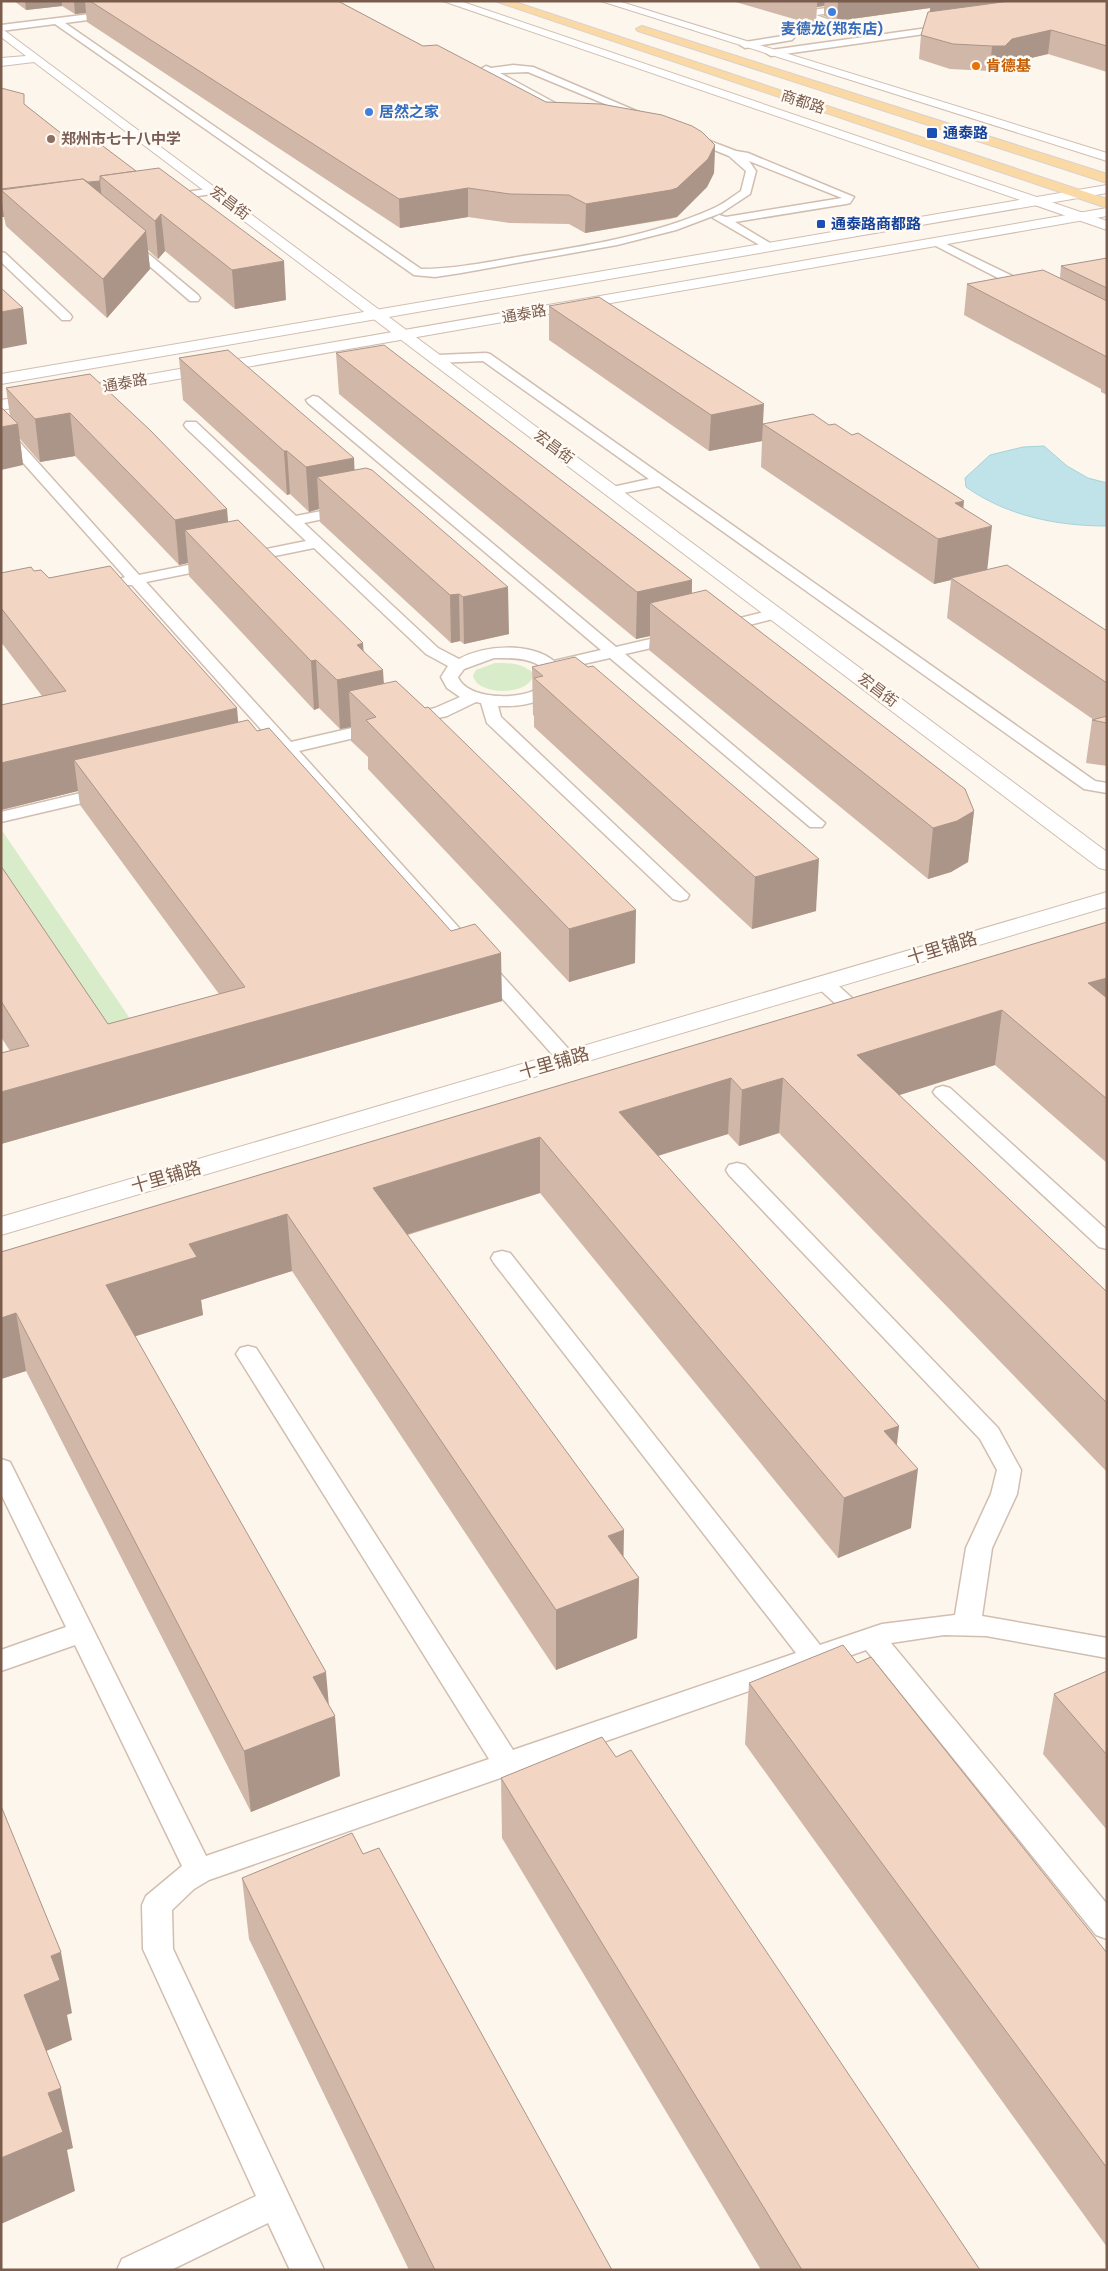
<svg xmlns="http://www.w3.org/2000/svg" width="1108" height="2271" font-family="'DM Sans','Noto Sans SC',sans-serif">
	<rect width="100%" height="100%" fill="#fdf6ec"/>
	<g fill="#d8ecc9">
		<path d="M495,663C509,663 522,663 533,673C534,696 476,697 473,675L476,670Z"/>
		<polygon points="1,832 3,832 133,1023 103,1044 1,889"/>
	</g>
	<path fill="#bfe3e8" stroke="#a5d3da" d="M1044,446L1067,466L1088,478L1107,483V526C1057,526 1007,516 966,487L965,478L990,455L1023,447Z"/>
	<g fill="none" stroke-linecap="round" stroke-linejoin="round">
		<g stroke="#d1beb0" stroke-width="3">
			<g id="service">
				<polygon points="757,1 771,1 804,11 880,1 906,1 902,4 816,15 843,25 845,32 840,35 837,34 836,28 829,25"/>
				<path d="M115,11L118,12V16L65,23L421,269C455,269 489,262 523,256C586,246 653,235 712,209C722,205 732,197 741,191L746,171L729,156L685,138L684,136L689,133L736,151L748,153L854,197L850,203L846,204L735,222L775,246L769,249L765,248L713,218L719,215L726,217L842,198L749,161L756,171L750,194L721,213L676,230L617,245L461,273L435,277L414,275L55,24L1,31V25Z"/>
				<polygon points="949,25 952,26 952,30 771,56 766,53 771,50"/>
				<polygon points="789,35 794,38 792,40 745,48 740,45 745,42"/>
				<polygon points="513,65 533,67 655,119 650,122 646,121 528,72 500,73 579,116 578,118 570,118 481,69 486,66 491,68"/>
				<polygon points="214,188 219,191 218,193 165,201 160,198 165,195"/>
				<polygon points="128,239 132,240 198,295 200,298 198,301 190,301 124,244 122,242 124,240"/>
				<polygon points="936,239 1035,287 1037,290 1031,294 1027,293 932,244 930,242 932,240"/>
				<polygon points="1,252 5,253 70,314 72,317 70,320 62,320 1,262"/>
				<polygon points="486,353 490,354 1095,781 1107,783 1107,793 1084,789 659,486 613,495 608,494 606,491 608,488 649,479 483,361 437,363 431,359 437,355"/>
				<path d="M313,396L318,397L616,647L676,633L682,635L684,638L682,641L625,654L825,823L822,827H810L610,658L561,669L565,674C553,702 526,707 498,706L501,717L689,895L687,899L680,901L673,899L487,723L481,703L476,702L447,716L408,725L402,724L400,720L402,716L435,708L460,697L447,688L441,677L448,666L426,654L314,548L146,582L291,742L378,722L384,723L386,727L384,731L299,751L574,1055L577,1059L574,1063L567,1065L560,1063L284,754L271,755L269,751L271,747L276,746L132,585H120L117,582L120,579L125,577L1,438V426L6,427L139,575L306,541L186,428L184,425L186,422H196L296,516L347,506L352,507L354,510L352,513L304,523L438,648L459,659C485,645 529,642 554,661L601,650L308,403L306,400ZM494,658C514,658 535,657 549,674C546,681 543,686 537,689C519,700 467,700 458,677L464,669Z"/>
				<polygon points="776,609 781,611 784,614 781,617 718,633 712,631 710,628 712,625"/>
				<polygon points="106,787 112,788 115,792 112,796 1,822 1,812"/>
				<polygon points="824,977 831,979 872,1016 875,1020 872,1024 865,1026 858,1024 817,987 814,983 817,979"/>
				<polygon points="943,1086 950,1088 1107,1230 1107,1249 1099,1247 936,1096 933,1092 936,1088"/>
				<polygon points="737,1163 745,1165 998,1428 1021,1470 1017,1494 992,1548 982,1616 1107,1638 1107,1658 986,1636 944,1635 891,1643 1107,1904 1107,1939 1096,1935 866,1650 209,1880 194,1889 172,1910 173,1949 324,2270 290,2270 268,2223 171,2270 117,2270 122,2259 256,2196 143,1949 142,1905 146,1896 182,1866 75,1645 1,1671 1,1650 66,1627 1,1494 1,1459 10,1462 13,1468 206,1856 489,1759 236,1354 240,1348 248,1346 256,1348 513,1750 796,1653 494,1263 491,1258 494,1253 502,1251 510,1253 820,1645 882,1624 955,1615 966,1548 991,1494 997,1470 980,1439 729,1175 726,1170 729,1165"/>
			</g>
		</g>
		<g stroke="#d1beb0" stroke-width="2">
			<g id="minor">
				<polygon points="443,1 460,1 1107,221 1107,230"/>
				<polygon points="601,1 618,1 1107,153 1107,161"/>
				<polygon points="1,28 1107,852 1107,870 1099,868 34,62 1,66 1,58 26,56 1,37"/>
			</g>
		</g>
		<g stroke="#d1beb0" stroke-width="2">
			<g id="tertiary">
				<polygon points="1107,185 1107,193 1,384 1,374"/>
				<polygon points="1107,208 1107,216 1,410 1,400"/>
				<polygon points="1107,892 1107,907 1,1235 1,1217"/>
			</g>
		</g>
		<g stroke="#dad1cd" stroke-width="2">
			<g id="primary">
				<polygon points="495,1 512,1 1107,199 1107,208"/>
				<polygon points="642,26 1107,174 1107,183 638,31 636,29"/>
			</g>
		</g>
		<use href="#service" fill="#fff" fill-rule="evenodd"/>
		<use href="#minor" fill="#fff" fill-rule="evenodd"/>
		<use href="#tertiary" fill="#fff" fill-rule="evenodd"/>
		<use href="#primary" fill="#fbd9a5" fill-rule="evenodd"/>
	</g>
	<g fill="#d1b7a8">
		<polygon points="14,1 338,1 423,46 546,102 715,145 714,173 707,187 677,217 670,219 585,233 569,224 510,223 468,217 400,228 87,22 86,13 75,14 62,6 26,10"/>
		<polygon points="732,1 1107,1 1107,72 1048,54 1009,63 1002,70 990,71 950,69 919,59 921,35 930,12 930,8 837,21 824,16 824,6 817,7 816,23 801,21"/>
		<polygon points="1,88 25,105 62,134 286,300 235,309 165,251 158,259 148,250 150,269 107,318 6,226 4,217 1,217"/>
		<polygon points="1107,258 1107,395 1101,392 1101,389 964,315 967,284 1060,278 1061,266"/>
		<polygon points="549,306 763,424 963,508 987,570 1107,631 1107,766 1086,763 1092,720 1094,720 947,618 951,580 934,584 761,467 762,441 709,451 549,340"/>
		<polygon points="336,353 692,580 692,593 974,811 968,862 951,872 928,879 649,650 650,636 636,639 339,394"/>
		<polygon points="179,358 355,470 509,634 464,644 460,641 451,643 320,522 319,509 309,512 290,494 287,495 183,400"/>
		<polygon points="90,374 228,522 364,651 384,683 635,963 569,982 368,769 368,757 351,741 351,727 340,729 319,708 314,710 189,576 188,563 179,565 75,456 40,462 20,439 23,465 10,416 6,388"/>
		<polygon points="34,571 49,578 238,722 502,1001 1,1144 1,1053 10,1051 1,1037 1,866 108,1024 219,994 80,805 78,791 1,810 1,705 42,696 1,642 1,573"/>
		<polygon points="532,667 816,911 752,929 534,727 534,716 533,715"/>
		<polygon points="1107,922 1107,1163 995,1065 899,1095 1107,1292 1107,1472 779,1133 739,1146 728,1134 658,1156 899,1426 896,1445 911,1528 838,1558 540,1193 408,1235 623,1557 639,1578 637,1638 556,1670 292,1271 201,1300 203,1315 135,1336 328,1704 340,1776 251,1812 26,1371 1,1379 1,1252"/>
		<polygon points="857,1663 1107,1953 1107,2247 745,1744 749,1683"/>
		<polygon points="1107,1671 1107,1830 1043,1754 1054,1694"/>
		<polygon points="616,1757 980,2270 761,2270 502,1838 501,1778"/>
		<polygon points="363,1854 612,2270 409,2270 249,1939 242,1878"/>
	</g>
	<g fill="#aa9588">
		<polygon points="25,1 62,1 62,6 26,10"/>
		<polygon points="74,1 85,1 86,13 75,14"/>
		<polygon points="817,1 825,1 824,6 817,7"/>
		<polygon points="838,1 1106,1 929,26 930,8 837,21"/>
		<polygon points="1051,30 1048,54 1009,63 1002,70 990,71 992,46 1012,39"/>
		<polygon points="715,145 714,173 707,187 677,217 585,233 586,204"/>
		<polygon points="100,181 102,202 6,194"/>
		<polygon points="468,188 468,217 400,228 399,199"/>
		<polygon points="1,195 4,217 1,217"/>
		<polygon points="161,214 165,251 158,259 155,221"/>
		<polygon points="146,231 150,269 107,318 103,279"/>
		<polygon points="284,261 286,300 235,309 232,270"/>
		<polygon points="23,308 27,344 1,349 1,312"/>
		<polygon points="764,404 762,441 709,451 711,415"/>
		<polygon points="70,413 75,456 40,462 35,419"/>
		<polygon points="18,424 23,465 1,470 1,427"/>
		<polygon points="284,451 287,451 290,494 287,495"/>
		<polygon points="354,458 356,502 317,477 319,509 309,512 306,467"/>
		<polygon points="964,501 961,534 992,526 987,572 951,578 951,580 934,584 938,539 955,503"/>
		<polygon points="227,509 231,554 185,530 188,563 179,565 175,520"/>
		<polygon points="692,580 691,627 650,603 650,636 636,639 637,592"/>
		<polygon points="508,587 509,634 464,644 463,597"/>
		<polygon points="459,594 460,641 451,643 450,595"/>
		<polygon points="363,643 365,674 383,670 386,718 376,717 349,691 351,727 340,729 337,680 357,645"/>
		<polygon points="316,660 319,708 314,710 311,661"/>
		<polygon points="237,708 241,752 74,760 78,791 1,810 1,763"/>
		<polygon points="974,811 968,862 951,872 928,879 933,828"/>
		<polygon points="819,859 816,911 752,929 755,877"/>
		<polygon points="636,910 635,963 569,982 569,929"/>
		<polygon points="501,953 502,1001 1,1144 1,1092"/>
		<polygon points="1107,978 1107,1029 1088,983"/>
		<polygon points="1002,1010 995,1065 852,1110 857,1055"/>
		<polygon points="731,1078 728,1134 618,1168 619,1112"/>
		<polygon points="783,1078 779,1133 739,1146 742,1090"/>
		<polygon points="540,1137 540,1193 376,1244 373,1188"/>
		<polygon points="287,1214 292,1271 201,1300 203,1315 114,1343 106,1285 189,1244"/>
		<polygon points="16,1313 26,1371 1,1379 1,1318"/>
		<polygon points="899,1426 893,1479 918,1469 911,1528 838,1558 844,1498 884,1431"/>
		<polygon points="624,1530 623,1584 639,1578 637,1638 556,1670 556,1610 608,1536"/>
		<polygon points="326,1672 330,1718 335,1716 340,1776 251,1812 244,1751 313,1677"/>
		<polygon points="61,1952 72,2013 67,2015 72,2040 37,2055 24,1995 51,1956"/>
		<polygon points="61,2088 73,2148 67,2150 75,2191 1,2224 1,2158 48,2093"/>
	</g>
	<g fill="#f3d5c3" stroke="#aa9588">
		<polygon points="90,1 338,1 423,46 437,45 546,102 601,104 662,115 692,126 702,132 715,145 708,159 677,188 671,190 586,204 569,195 510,194 468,188 399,199"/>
		<polygon points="1010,1 1107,1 1107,46 1051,30 1012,39 1005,46 992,46 953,44 921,35 928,12"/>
		<polygon points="1,88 24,94 24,104 62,134 83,131 136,171 100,176 100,181 88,182 83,179 1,189"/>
		<polygon points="159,168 284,261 232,270 161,214 155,221 100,176"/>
		<polygon points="83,179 146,231 103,279 1,190"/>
		<polygon points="1107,258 1107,288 1061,266"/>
		<polygon points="1043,270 1107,301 1107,357 967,284"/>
		<polygon points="1,288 23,308 1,312"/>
		<polygon points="599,297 764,404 711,415 549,306"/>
		<polygon points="384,345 692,580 637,592 336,353"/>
		<polygon points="228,350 354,458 306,467 287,451 284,451 179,358"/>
		<polygon points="90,374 150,430 227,509 175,520 70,413 35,419 6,388"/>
		<polygon points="1,407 18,424 1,427"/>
		<polygon points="813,414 829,425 835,424 852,435 858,433 964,501 955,503 992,526 938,539 763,424"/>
		<polygon points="366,468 372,470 508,587 463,597 459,594 450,595 317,477"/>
		<polygon points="238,520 363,643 357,645 383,670 337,680 316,660 311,661 185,530"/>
		<polygon points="1007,565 1107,631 1107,683 951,578"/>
		<polygon points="110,566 237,708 1,763 1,705 66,691 1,608 1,573 31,567 34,571 41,570 49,578"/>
		<polygon points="706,590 965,789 974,811 957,821 933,828 650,603"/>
		<polygon points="575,657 588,667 593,666 819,859 755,877 534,678 543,676 532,667"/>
		<polygon points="396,681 425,708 428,707 636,910 569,929 366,720 376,717 349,691"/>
		<polygon points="1107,716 1107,723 1092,720"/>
		<polygon points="248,720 257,731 269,728 451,931 475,924 501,953 1,1092 1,1053 29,1046 1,1001 1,866 108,1024 245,987 74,760"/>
		<polygon points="1107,922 1107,978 1088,983 1107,998 1107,1099 1002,1010 857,1055 1107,1292 1107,1403 783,1078 742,1090 731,1078 619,1112 899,1426 884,1431 918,1469 844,1498 540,1137 373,1188 624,1530 608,1536 639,1578 556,1610 287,1214 189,1244 197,1257 106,1285 326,1672 313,1677 335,1716 244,1751 16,1313 1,1318 1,1252"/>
		<polygon points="843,1645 857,1663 871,1657 1107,1953 1107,2168 749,1683"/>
		<polygon points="1107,1671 1107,1755 1054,1694"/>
		<polygon points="602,1737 616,1757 631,1750 980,2270 802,2270 501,1778"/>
		<polygon points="1,1806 61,1952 51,1956 60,1980 24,1995 61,2088 48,2093 63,2132 1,2158"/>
		<polygon points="352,1833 363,1854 379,1848 612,2270 435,2270 242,1878"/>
	</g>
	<g fill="#3f7fe0" stroke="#fffaf3" stroke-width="2">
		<circle cx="832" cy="12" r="5"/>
		<circle cx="369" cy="112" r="5"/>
	</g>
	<circle fill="#e8710a" stroke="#fffaf3" stroke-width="2" cx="976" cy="66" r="5"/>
	<g fill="#1a4fb4" stroke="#fffaf3" stroke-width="2">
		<rect x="926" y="127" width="12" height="12" rx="2.5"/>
		<rect x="816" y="219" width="10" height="10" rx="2.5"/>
	</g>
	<circle fill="#8d6e63" stroke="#fffaf3" stroke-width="2" cx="51" cy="139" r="5"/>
	<g text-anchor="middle" stroke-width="5" stroke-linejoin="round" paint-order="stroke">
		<g font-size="15" font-weight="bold" fill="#366cbe" stroke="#fffaf3">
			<text x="832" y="34">麦德龙(郑东店)</text>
			<text x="379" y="117" text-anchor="start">居然之家</text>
		</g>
		<g font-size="15" font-weight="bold" fill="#c56008" stroke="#fffaf3" text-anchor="start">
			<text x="986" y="71">肯德基</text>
		</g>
		<g font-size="15" fill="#7a5c4d" stroke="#fffaf3">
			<text transform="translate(803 102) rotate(18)" y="5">商都路</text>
			<text transform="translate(230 203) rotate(37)" y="5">宏昌街</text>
			<text transform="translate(524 314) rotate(-10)" y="5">通泰路</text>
			<text transform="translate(125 383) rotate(-10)" y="5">通泰路</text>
			<text transform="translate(554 447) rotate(37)" y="5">宏昌街</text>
			<text transform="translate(878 690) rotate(37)" y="5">宏昌街</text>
		</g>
		<g font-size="15" font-weight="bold" fill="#164399" stroke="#fffaf3" text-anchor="start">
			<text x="943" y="138">通泰路</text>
			<text x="831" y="229">通泰路商都路</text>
		</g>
		<g font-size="15" font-weight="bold" fill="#785e54" stroke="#fffaf3" text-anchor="start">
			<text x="61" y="144">郑州市七十八中学</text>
		</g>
		<g font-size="18" fill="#7a5c4d" stroke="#fffaf3">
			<text transform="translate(942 948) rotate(-17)" y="6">十里铺路</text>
			<text transform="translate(554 1063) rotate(-16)" y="6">十里铺路</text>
			<text transform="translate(166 1177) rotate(-16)" y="6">十里铺路</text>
		</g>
	</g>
	<rect width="1108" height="2271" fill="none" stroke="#7a5c4d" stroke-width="5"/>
</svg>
